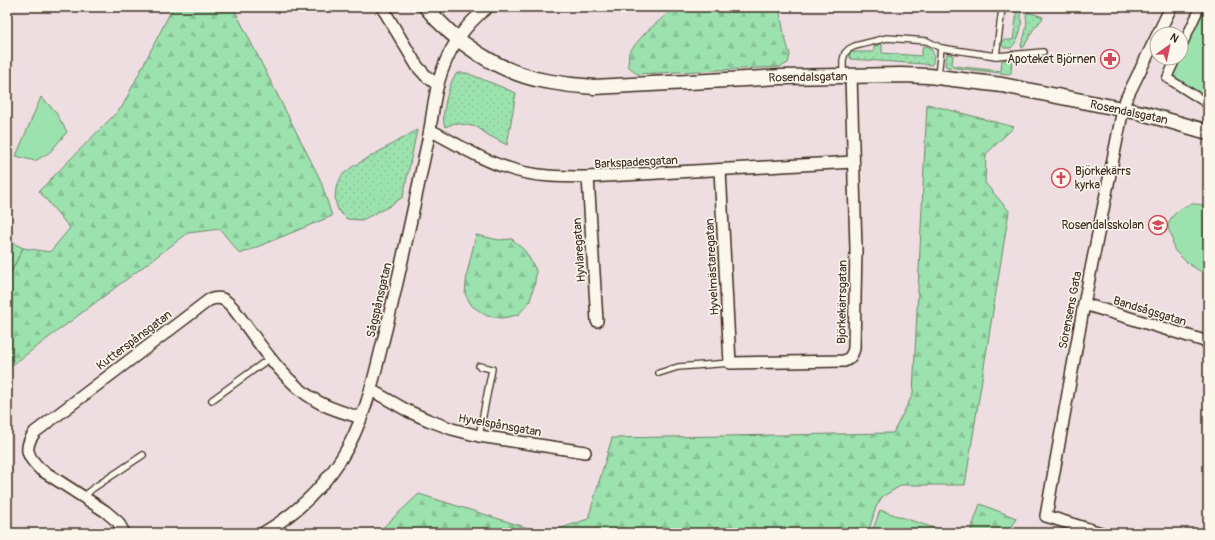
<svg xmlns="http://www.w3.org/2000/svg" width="1215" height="540" font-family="Pangolin,sans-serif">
	<defs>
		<pattern id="grass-dots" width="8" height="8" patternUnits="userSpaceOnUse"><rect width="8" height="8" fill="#9ce2af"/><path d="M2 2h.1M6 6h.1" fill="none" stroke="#87c296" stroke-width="1.8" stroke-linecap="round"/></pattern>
		<pattern id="forest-firs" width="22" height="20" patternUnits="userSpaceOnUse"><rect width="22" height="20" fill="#9ce2af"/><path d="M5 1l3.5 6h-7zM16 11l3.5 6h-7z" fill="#87c296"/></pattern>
	</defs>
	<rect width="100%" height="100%" fill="#eedee1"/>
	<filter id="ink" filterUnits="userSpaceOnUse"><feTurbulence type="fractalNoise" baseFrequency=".025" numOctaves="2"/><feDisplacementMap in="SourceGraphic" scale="8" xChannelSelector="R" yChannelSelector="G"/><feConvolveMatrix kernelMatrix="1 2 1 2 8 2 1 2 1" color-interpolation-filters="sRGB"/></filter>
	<g filter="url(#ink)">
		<g fill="url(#grass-dots)" stroke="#6c8666">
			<path d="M1007,7L1019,8C1024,21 1021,38 1011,48H1004L1002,46L1003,41L1005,40H1013L1017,12L1009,11L1006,9Z"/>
			<path d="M1028,12L1043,17V18L1033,30L1024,47L1022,48L1021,45C1025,34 1028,27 1026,15Z"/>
			<path d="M882,44V53L921,56L923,46C934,47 934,54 933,63L931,65L923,64L851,59L849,55L851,52H874V46Z"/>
			<polygon points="947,54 953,55 952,64 953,66 1001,71 1002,60 1012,59 1011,73 1010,74 947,67 945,65"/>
			<path d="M457,73H467L516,93L507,145L488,135L477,127L455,123L445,127C440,118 448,90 452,81C453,78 455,76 457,73Z"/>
			<polygon points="417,130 403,197 388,207 362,220 347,219 338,210 335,200 336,188 342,175 352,167"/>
		</g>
		<g fill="url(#forest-firs)" stroke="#6c8666">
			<polygon points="173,7 233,7 320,179 332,216 240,254 220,229 188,233 7,369 7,280 23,248 50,252 70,228 39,191 122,107"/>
			<polygon points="675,7 779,7 784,34 790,55 788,63 780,67 637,74 628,66 629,52 645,33"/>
			<polygon points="927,104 1014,127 986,154 985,183 1009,211 965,485 902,485 882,497 876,507 868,533 547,533 588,519 612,438 893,433 913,394"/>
			<polygon points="476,235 499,240 512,239 525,251 536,270 535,282 530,301 518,315 502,318 487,316 472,306 465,294 467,273"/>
			<polygon points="419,494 544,533 377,533"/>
			<polygon points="980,504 1016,518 1010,533 970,533"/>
		</g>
		<g fill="#9ce2af" stroke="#6c8666">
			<polygon points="1202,7 1208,7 1208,89 1202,99 1169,77 1178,58 1181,58 1181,51"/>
			<polygon points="41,97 55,111 67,132 50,152 35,161 16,156"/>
			<path d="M1192,204C1198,204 1204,204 1208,209V274C1196,270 1188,264 1179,255C1178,254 1176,252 1175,251C1172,246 1173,241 1172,236C1171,234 1169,232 1169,230C1165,218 1182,206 1192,204Z"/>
			<polygon points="7,240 23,248 7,280"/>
			<polygon points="880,510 949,533 872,533"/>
		</g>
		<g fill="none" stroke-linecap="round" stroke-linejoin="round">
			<g stroke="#3b2a1e" stroke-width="8">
				<g id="service">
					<polyline points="996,56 1043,52"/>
					<polyline points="843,76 843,60 845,53 849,49 855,46 887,38 927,41 941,48 996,56 1002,9"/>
					<polyline points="938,76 941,48"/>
					<polyline points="659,373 678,367 730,363"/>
					<polyline points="212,400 270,358"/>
					<polyline points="479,436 492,369 479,366"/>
					<polyline points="84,497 92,489 143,455"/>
				</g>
			</g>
			<g stroke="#3b2a1e" stroke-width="11">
				<g id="pedestrian">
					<polyline points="1181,48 1200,7"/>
					<polyline points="1176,58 1167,78 1208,104"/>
				</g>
			</g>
			<g stroke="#3b2a1e" stroke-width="14">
				<g id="minor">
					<polyline points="382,7 417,66 426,76 438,85"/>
					<polyline points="1158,34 1171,7"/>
					<path d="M430,130C455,143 481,160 508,168C534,177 561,177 588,177L853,162"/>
					<path d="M720,170L730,363L844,361C850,359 852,355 854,349L856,249L851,76"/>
					<polyline points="588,177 597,321"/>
					<polyline points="1084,304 1208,342"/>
					<polyline points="371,390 408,411 428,420 452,429 479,436 585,452"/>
					<path d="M124,533L118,522L105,511L40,469C27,456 23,448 35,432L209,300C221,296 225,299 233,308C256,338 282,381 315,400C329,409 346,413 361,418"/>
					<path d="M263,533C294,515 321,490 341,459C362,426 372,387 381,349C399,280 413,210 428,140C432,121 433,102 438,84C446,53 463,26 488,7"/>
					<polyline points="1101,533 1046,516 1084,304 1123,109 1126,99 1157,36"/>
				</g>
			</g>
			<g stroke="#3b2a1e" stroke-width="17">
				<path id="tertiary" d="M426,7C454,42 500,73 545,81C561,84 577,86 594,87L781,77L901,75L929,76L1002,85L1142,113L1208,132"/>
			</g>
			<use href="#service" stroke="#fbf7ec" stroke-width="5.5"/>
			<use href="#pedestrian" stroke="#fbf7ec" stroke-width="8"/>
			<use href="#minor" stroke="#fbf7ec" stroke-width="11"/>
			<use href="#tertiary" stroke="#fbf7ec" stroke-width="14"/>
		</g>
	</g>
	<defs>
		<g id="pharmacy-ring" transform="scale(1)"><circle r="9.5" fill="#fbf7ec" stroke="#d1495b" stroke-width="1.5"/><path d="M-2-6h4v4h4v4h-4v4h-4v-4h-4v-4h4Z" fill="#d1495b"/></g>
		<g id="church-ring" transform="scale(1)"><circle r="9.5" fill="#fbf7ec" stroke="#d1495b" stroke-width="1.5"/><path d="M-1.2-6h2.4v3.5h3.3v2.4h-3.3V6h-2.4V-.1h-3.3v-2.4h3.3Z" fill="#d1495b"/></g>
		<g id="school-ring" transform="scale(1)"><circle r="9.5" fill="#fbf7ec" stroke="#d1495b" stroke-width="1.5"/><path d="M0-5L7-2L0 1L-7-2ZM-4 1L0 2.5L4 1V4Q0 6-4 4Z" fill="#d1495b"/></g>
	</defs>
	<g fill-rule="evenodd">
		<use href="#pharmacy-ring" x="1110" y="59"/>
		<use href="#church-ring" x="1061" y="178"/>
		<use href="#school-ring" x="1158" y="225"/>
	</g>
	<g text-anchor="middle" stroke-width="3" stroke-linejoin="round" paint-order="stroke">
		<g font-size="12" fill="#3b2a1e" stroke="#fbf7ec" text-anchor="end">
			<text x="1096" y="63">Apoteket Björnen</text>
			<text x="1075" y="175" text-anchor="start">Björkekärrs<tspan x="1075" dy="14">kyrka</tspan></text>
			<text x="1144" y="229">Rosendalsskolan</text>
		</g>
		<g font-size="12" fill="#3b2a1e" stroke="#fbf7ec">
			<text transform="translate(808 77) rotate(-1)" y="4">Rosendalsgatan</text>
			<text transform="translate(1129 112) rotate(12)" y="4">Rosendalsgatan</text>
			<text transform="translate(636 162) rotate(-3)" y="4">Barkspadesgatan</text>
			<text transform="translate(579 250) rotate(-94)" y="4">Hyvlaregatan</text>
			<text transform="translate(712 267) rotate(-93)" y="4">Hyvelmästaregatan</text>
			<text transform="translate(379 300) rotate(-77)" y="4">Sågspånsgatan</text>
			<text transform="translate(842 302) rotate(-89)" y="4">Björkekärrsgatan</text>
			<text transform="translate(1070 310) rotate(-79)" y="4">Sörensens Gata</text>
			<text transform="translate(1150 311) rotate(17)" y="4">Bandsågsgatan</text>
			<text transform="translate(134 340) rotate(-37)" y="4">Kutterspånsgatan</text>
			<text transform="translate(500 425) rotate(10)" y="4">Hyvelspånsgatan</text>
		</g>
	</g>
	<rect width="1215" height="540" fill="none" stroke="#fbf7ec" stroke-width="24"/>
	<rect x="12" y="12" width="1191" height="516" fill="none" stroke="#3b2a1e" stroke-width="1.5" filter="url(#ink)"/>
	<g transform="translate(1169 46) rotate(33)"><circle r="19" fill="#fbf7ec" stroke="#aea59a"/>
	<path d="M0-3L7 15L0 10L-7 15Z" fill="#d1495b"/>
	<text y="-6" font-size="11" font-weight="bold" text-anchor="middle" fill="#3b2a1e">N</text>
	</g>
</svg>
